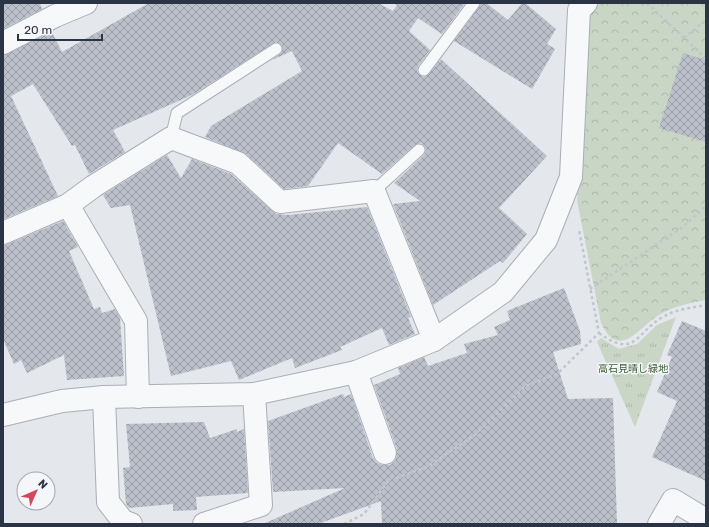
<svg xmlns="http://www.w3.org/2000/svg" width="709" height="527" font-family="Rubik,'Noto Sans JP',sans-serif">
	<defs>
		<pattern id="forest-crowns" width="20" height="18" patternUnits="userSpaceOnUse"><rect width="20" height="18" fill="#c9d6c5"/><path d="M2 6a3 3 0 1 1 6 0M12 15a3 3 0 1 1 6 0" fill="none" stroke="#adb8ab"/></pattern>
		<pattern id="park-tufts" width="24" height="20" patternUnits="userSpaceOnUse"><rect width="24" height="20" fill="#c9d6c5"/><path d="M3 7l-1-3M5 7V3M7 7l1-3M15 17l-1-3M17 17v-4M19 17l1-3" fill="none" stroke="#adb8ab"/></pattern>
		<pattern id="building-cross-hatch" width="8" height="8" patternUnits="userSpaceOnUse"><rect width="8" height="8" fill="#bbc0ca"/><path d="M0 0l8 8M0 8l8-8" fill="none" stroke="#989da6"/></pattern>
	</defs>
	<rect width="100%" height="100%" fill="#e4e7ec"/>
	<path fill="url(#forest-crowns)" d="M601,3H706V300C690,303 674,306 659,315C640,326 619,362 601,323L577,200L581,161L590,10Z"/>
	<polygon fill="url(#park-tufts)" points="676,317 635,427 597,342 601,338 619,349 637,344 657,325"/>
	<g fill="url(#building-cross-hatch)">
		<polygon points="3,3 40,3 42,9 3,29"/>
		<polygon points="149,3 378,3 393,11 397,5 393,3 465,3 442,34 418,18 409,31 430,50 418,66 417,72 423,77 427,76 441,59 547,156 499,208 527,234 503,263 500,261 433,305 393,204 420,201 394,183 424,155 426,149 424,145 421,143 415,145 382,174 338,143 308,186 284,189 246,154 205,137 211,126 302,71 292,51 272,60 282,52 282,46 276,42 192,95 113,130 125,152 89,174 75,145 72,146 33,84 11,96 58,196 4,219 3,55 52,32 62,52"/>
		<polygon points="481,3 486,3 508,20 522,3 525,3 556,29 547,44 555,49 532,89 454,41"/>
		<polygon points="683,53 706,60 706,142 659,128"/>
		<polygon points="167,155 181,178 192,159 231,174 276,214 288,215 367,207 411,317 408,318 415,334 389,345 382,328 340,347 342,350 295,368 292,358 239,380 231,361 171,376 130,205 111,208 103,195"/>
		<polygon points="63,221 78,247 69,251 94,309 100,307 102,313 115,309 120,318 124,376 67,380 64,355 27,373 21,360 14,364 3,339 3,246"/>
		<polygon points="564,288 580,331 581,344 553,352 568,399 613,398 617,524 382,524 381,501 318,524 263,524 345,488 273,492 268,421 343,394 344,397 351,394 373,458 377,463 382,465 390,465 395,461 397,455 397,449 374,385 400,374 398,368 424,357 428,366 467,353 464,344 498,335 494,327 510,320 507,311"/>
		<polygon points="682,321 706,331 706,481 652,457 677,401 657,392 672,357 667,355"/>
		<polygon points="204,422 210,438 237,429 237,432 244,429 248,493 196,497 197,510 173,511 173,504 129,508 126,504 123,468 130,467 126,424"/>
	</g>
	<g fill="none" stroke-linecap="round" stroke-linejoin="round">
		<g stroke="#a9aeb7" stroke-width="13">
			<g id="service">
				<polyline points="424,70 474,3"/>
				<polyline points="171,138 177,113 276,49"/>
				<polyline points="374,191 419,150"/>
			</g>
		</g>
		<g stroke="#a9aeb7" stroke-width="24">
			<g id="minor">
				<polyline points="3,43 55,16 86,3"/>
				<polyline points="68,205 136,321 138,397"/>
				<polyline points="3,233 68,205 94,186 171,138 238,163 280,202 374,191 434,340"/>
				<polyline points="356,372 385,453"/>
				<polyline points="104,397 108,502 123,521 131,524"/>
				<polyline points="3,415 62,401 104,397 254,394 356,372 434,340 503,292 546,240 571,177 579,10 586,3"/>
				<polyline points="204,524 261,505 254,394"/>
				<polyline points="659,524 673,500 706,520"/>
			</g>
		</g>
		<g stroke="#c2c5cb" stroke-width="2.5" stroke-dasharray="3 3" stroke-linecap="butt">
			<polyline points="647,3 702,55 706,57"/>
			<polyline points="684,38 706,20"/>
			<polyline points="590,289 684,226 706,206"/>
			<path d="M599,333C635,359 635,334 661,318C675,309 691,308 706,305"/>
			<polyline points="396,478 427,467 475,435 525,386 557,374 599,333 579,230"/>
			<polyline points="344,524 364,514 389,480 391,479"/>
		</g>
		<use href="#service" stroke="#f7f8fa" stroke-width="11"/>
		<use href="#minor" stroke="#f7f8fa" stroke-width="22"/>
	</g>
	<g text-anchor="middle" stroke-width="3" stroke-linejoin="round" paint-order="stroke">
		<g font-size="10" fill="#3f6138" stroke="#f4f6f9">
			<text x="633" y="372">高石見晴し緑地</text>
		</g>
	</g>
	<rect width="709" height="527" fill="none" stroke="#2b3445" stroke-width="8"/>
	<g transform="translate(36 491) rotate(45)"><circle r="19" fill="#f4f6f9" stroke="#a4a8b1"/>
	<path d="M0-3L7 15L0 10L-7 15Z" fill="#d1495b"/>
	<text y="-6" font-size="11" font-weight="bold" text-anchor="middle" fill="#2b3445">N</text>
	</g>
	<path d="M18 34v6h84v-6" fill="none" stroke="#2b3445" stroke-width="2"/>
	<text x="24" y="34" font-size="12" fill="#2b3445" stroke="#f4f6f9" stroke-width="3" paint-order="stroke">20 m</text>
</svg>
